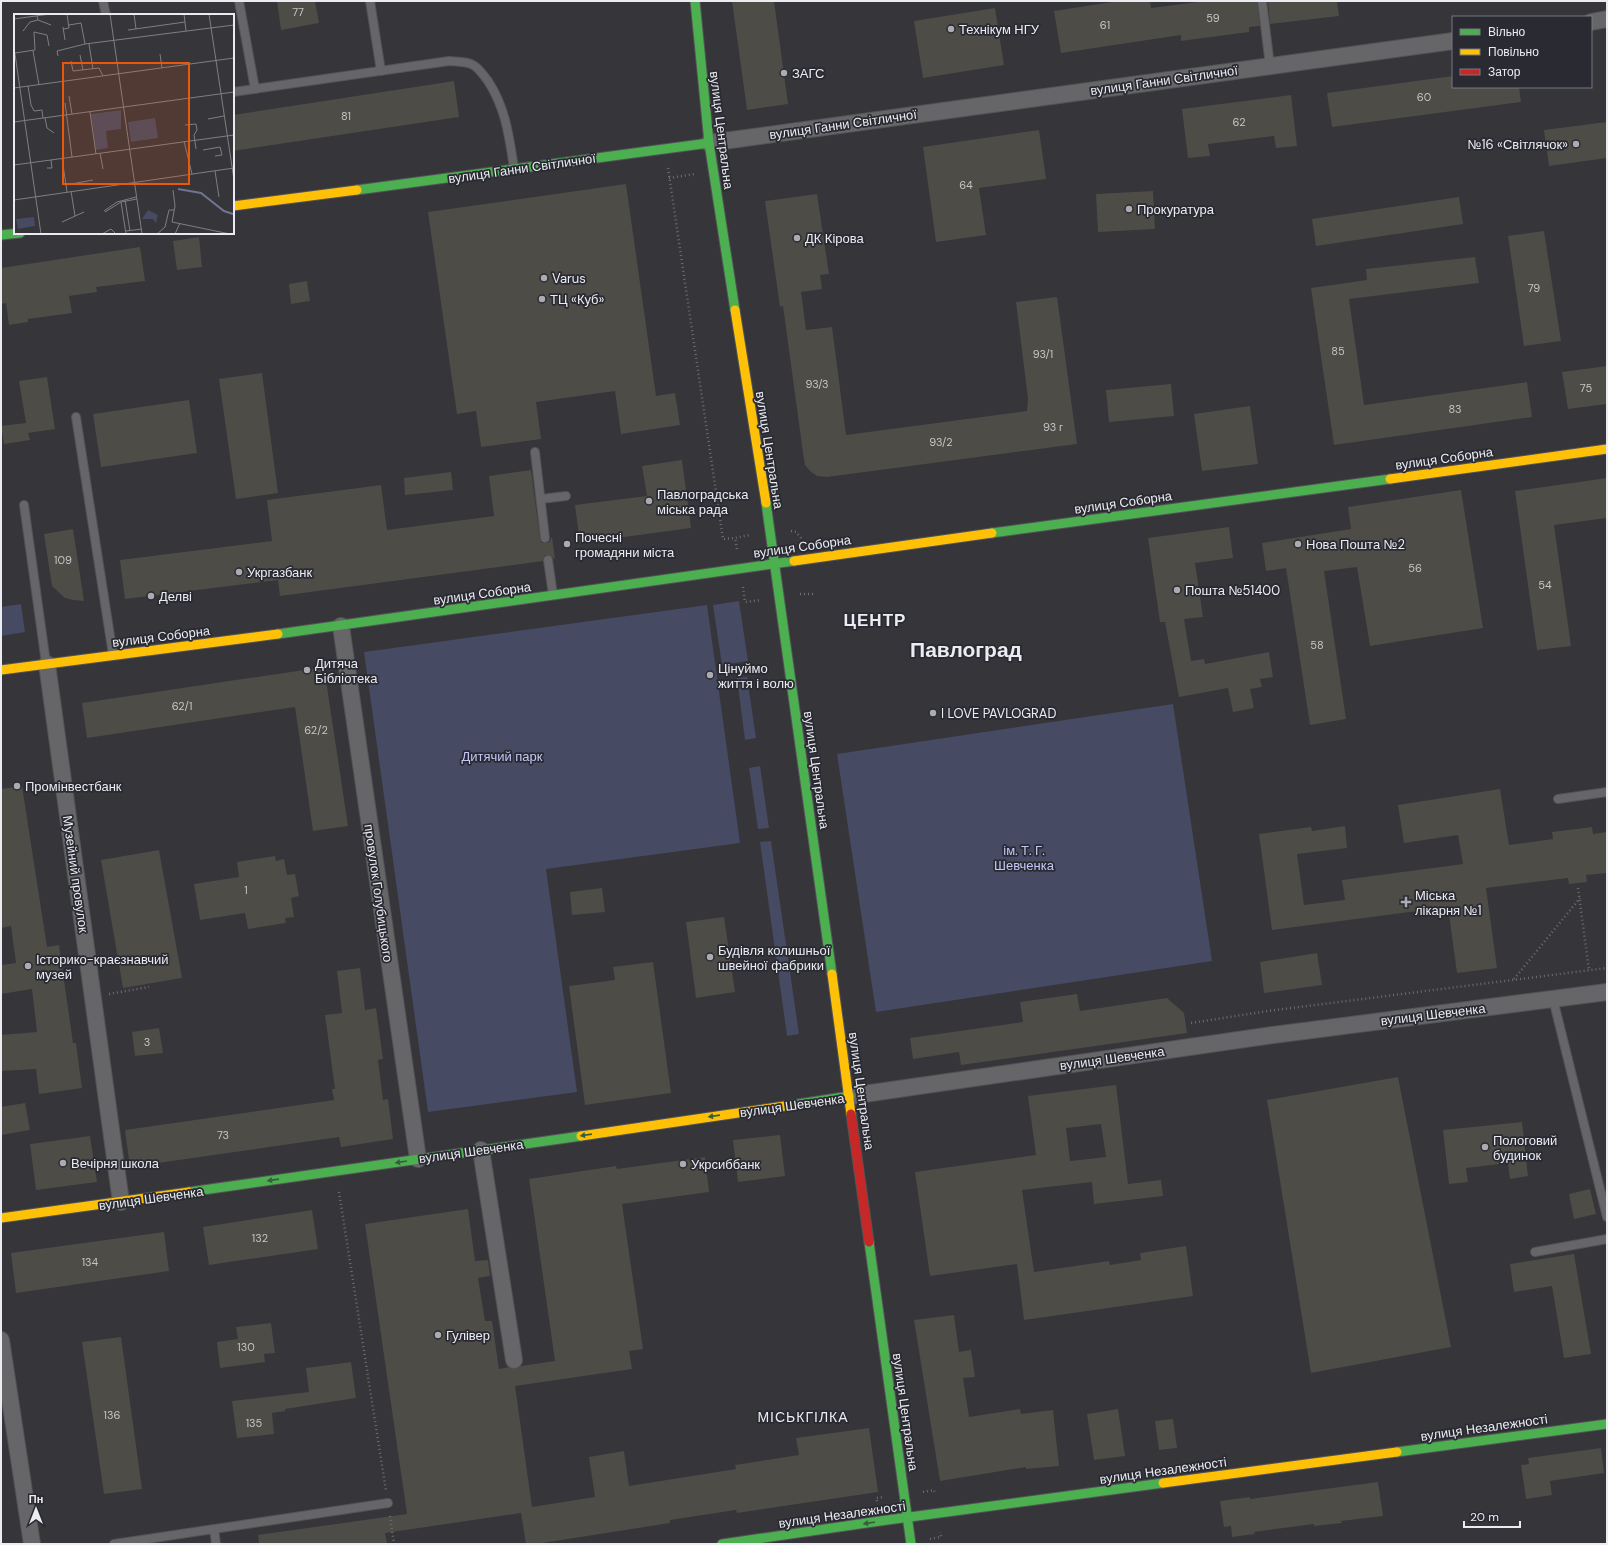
<svg xmlns="http://www.w3.org/2000/svg" width="1608" height="1545" font-family="'DM Sans',sans-serif">
	<rect width="100%" height="100%" fill="#35353a"/>
	<g fill="#464a63">
		<polygon points="739,601 748,661 722,665 713,605"/>
		<polygon points="21,604 25,632 1,636 1,607"/>
		<polygon points="707,605 740,843 546,869 577,1092 428,1112 364,652"/>
		<polygon points="747,677 756,738 745,740 737,678"/>
		<polygon points="1173,704 1212,961 876,1012 837,754"/>
		<polygon points="760,766 769,828 758,829 749,768"/>
		<polygon points="771,841 799,1034 787,1036 760,842"/>
	</g>
	<g fill="#4d4c47" fill-rule="evenodd">
		<polygon points="277,1 315,1 319,23 281,30"/>
		<polygon points="732,1 774,1 788,104 747,110"/>
		<polygon points="1119,1 1150,1 1151,8 1206,1 1257,1 1260,26 1249,27 1249,32 1181,41 1181,35 1061,53 1054,11"/>
		<polygon points="1268,1 1337,1 1339,16 1270,24"/>
		<polygon points="995,8 1004,65 923,78 914,21"/>
		<polygon points="1453,76 1453,87 1519,87 1521,102 1332,127 1327,93"/>
		<polygon points="454,81 459,117 233,151 233,115"/>
		<polygon points="1291,95 1297,146 1276,148 1274,136 1208,144 1210,156 1188,158 1182,109"/>
		<polygon points="1607,122 1607,158 1549,166 1544,130"/>
		<polygon points="1039,130 1046,179 979,188 986,235 936,242 923,147"/>
		<polygon points="626,184 656,396 675,393 680,425 621,434 615,391 536,402 541,439 481,447 476,411 457,414 428,212"/>
		<polygon points="1153,191 1155,229 1098,232 1096,194"/>
		<polygon points="817,194 829,274 820,275 822,289 801,292 806,330 832,327 846,435 1027,411 1028,399 1016,302 1057,297 1077,444 827,477 817,476 810,471 805,465 803,453 783,306 780,307 765,201"/>
		<polygon points="1459,197 1463,224 1316,246 1312,219"/>
		<polygon points="1544,231 1561,341 1524,346 1508,236"/>
		<polygon points="199,237 202,267 177,270 173,241"/>
		<polygon points="140,247 145,281 96,287 97,292 69,296 72,313 28,319 28,322 9,325 6,303 1,304 1,268"/>
		<polygon points="1475,257 1479,283 1349,299 1364,405 1527,382 1532,417 1334,445 1311,288 1367,280 1366,269"/>
		<polygon points="307,281 310,301 291,304 289,284"/>
		<polygon points="1607,366 1607,404 1568,409 1562,372"/>
		<polygon points="262,373 278,493 236,499 219,379"/>
		<polygon points="47,377 55,429 28,433 30,440 4,444 1,426 26,423 19,381"/>
		<polygon points="1171,384 1174,416 1109,422 1106,390"/>
		<polygon points="189,400 197,453 101,467 93,414"/>
		<polygon points="1250,406 1258,464 1202,471 1194,414"/>
		<polygon points="682,460 691,528 580,543 575,505 647,496 642,466"/>
		<polygon points="531,470 540,539 542,543 546,543 549,542 552,537 555,559 548,555 544,556 543,561 280,596 278,580 125,599 120,560 272,541 267,500 381,485 387,530 494,516 489,476"/>
		<polygon points="451,472 453,490 405,495 404,478"/>
		<polygon points="1607,478 1607,518 1554,525 1571,646 1537,650 1515,491"/>
		<polygon points="1461,490 1483,628 1370,646 1357,567 1324,571 1346,719 1310,725 1286,568 1266,571 1262,543 1351,529 1348,507"/>
		<polygon points="1229,527 1233,558 1195,563 1203,617 1184,619 1191,661 1204,659 1205,664 1269,652 1273,677 1260,679 1262,687 1250,689 1254,708 1233,712 1228,688 1179,697 1165,622 1160,622 1148,538"/>
		<polygon points="73,529 84,601 73,600 65,598 52,586 44,534"/>
		<polygon points="324,667 348,826 313,831 295,707 87,738 82,703"/>
		<polygon points="22,786 47,947 59,945 73,1043 76,1043 82,1088 39,1094 36,1069 1,1071 1,1035 37,1032 32,989 1,994 1,965 16,963 11,926 1,928 1,789"/>
		<polygon points="1500,789 1509,845 1553,839 1552,832 1592,827 1593,834 1607,832 1607,873 1586,875 1587,882 1569,884 1568,878 1486,888 1497,968 1457,973 1448,907 1272,930 1259,834 1311,827 1312,831 1345,826 1347,848 1297,854 1304,905 1345,900 1342,880 1463,864 1458,835 1404,843 1398,805"/>
		<polygon points="159,850 182,978 123,988 101,860"/>
		<polygon points="275,856 276,861 284,859 287,875 295,874 299,896 291,898 294,917 285,918 286,923 248,929 245,913 200,920 194,884 239,877 237,862"/>
		<polygon points="602,888 605,912 572,915 570,892"/>
		<polygon points="724,917 735,992 696,998 686,922"/>
		<polygon points="1317,953 1322,985 1264,993 1260,962"/>
		<polygon points="653,962 671,1093 585,1105 569,986 615,980 613,967"/>
		<polygon points="360,968 365,1010 376,1008 383,1059 378,1060 383,1100 388,1099 393,1139 341,1147 339,1137 130,1167 125,1130 334,1100 332,1089 335,1089 325,1015 342,1013 337,971"/>
		<polygon points="1077,994 1080,1011 1167,998 1184,1013 1187,1033 961,1065 959,1052 913,1059 910,1038 1023,1022 1020,1002"/>
		<polygon points="159,1028 163,1053 135,1056 132,1032"/>
		<polygon points="1398,1077 1451,1347 1311,1373 1267,1100"/>
		<path d="M1116,1085L1128,1184L1161,1180L1163,1196L1094,1204L1092,1182L1022,1190L1034,1272L1109,1261L1110,1265L1141,1260L1140,1253L1186,1246L1193,1296L1024,1320L1017,1264L930,1276L915,1172L1036,1155L1028,1096ZM1101,1124L1106,1157L1070,1161L1066,1128Z"/>
		<polygon points="25,1103 30,1130 1,1135 1,1107"/>
		<polygon points="1522,1122 1528,1176 1510,1179 1508,1163 1466,1168 1468,1182 1449,1184 1443,1130"/>
		<polygon points="780,1135 785,1176 738,1182 733,1140"/>
		<polygon points="90,1136 97,1182 36,1190 30,1144"/>
		<polygon points="705,1157 709,1192 622,1204 643,1349 629,1351 632,1369 515,1386 532,1507 595,1497 589,1457 624,1451 629,1486 736,1469 735,1465 799,1455 796,1438 869,1428 878,1492 737,1513 736,1510 670,1520 670,1523 536,1544 526,1544 521,1513 385,1533 387,1544 259,1544 258,1535 407,1514 365,1224 468,1209 475,1261 488,1260 490,1276 478,1278 485,1321 492,1321 499,1369 509,1367 516,1369 521,1366 555,1361 529,1179 616,1166 617,1169"/>
		<polygon points="1590,1189 1596,1214 1574,1219 1569,1194"/>
		<polygon points="312,1210 318,1249 209,1265 203,1227"/>
		<polygon points="164,1232 169,1271 16,1293 11,1253"/>
		<polygon points="1574,1254 1591,1354 1564,1358 1552,1286 1514,1292 1510,1264"/>
		<polygon points="954,1315 959,1352 971,1350 975,1377 963,1378 969,1417 1020,1409 1021,1414 1053,1410 1059,1466 1026,1469 1026,1467 940,1481 914,1320"/>
		<polygon points="271,1323 275,1353 264,1354 265,1362 220,1368 217,1342 238,1339 236,1327"/>
		<polygon points="121,1337 142,1489 104,1494 82,1342"/>
		<polygon points="351,1362 356,1398 285,1409 285,1411 272,1413 274,1434 237,1438 232,1401 309,1392 306,1368"/>
		<polygon points="1118,1409 1125,1456 1094,1460 1087,1414"/>
		<polygon points="1173,1419 1177,1448 1159,1450 1155,1421"/>
		<polygon points="1601,1448 1604,1473 1550,1481 1552,1495 1526,1499 1521,1465 1529,1464 1528,1458"/>
		<polygon points="1378,1482 1383,1516 1341,1521 1342,1523 1314,1526 1314,1524 1254,1532 1255,1534 1232,1537 1231,1526 1224,1527 1220,1501 1250,1497 1250,1499"/>
	</g>
	<g fill="none" stroke-linecap="round" stroke-linejoin="round">
		<g stroke="#535357" stroke-width="10">
			<g id="lane">
				<polyline points="103,1 106,15"/>
				<polyline points="239,1 255,89"/>
				<polyline points="370,1 381,71"/>
				<polyline points="1262,1 1270,66"/>
				<path d="M233,92L449,61C457,62 466,61 473,65C480,69 483,75 488,81C506,109 509,136 514,168"/>
				<polyline points="76,417 113,655"/>
				<polyline points="535,452 545,538"/>
				<polyline points="541,499 566,496"/>
				<polyline points="24,505 46,663"/>
				<polyline points="548,560 553,595"/>
				<polyline points="1558,799 1607,792"/>
				<polyline points="1553,999 1607,1217"/>
				<polyline points="1535,1252 1607,1239"/>
				<polyline points="214,1529 216,1544"/>
				<polyline points="114,1544 388,1503"/>
			</g>
		</g>
		<g stroke="#535357" stroke-width="18">
			<g id="street">
				<polyline points="1591,22 1607,19"/>
				<polyline points="709,143 1453,41"/>
				<polyline points="341,626 418,1159"/>
				<polyline points="47,664 121,1202"/>
				<polyline points="850,1096 1273,1035 1607,992"/>
				<polyline points="481,1150 514,1360"/>
				<polyline points="1,1340 32,1544"/>
			</g>
		</g>
		<g stroke="#535357" stroke-width="11">
			<g id="fast">
				<polyline points="695,1 709,143 735,310"/>
				<polyline points="357,190 709,143"/>
				<polyline points="1,235 20,233"/>
				<polyline points="766,503 832,974"/>
				<polyline points="992,533 1390,479"/>
				<polyline points="278,634 794,561"/>
				<polyline points="785,1106 850,1096"/>
				<polyline points="189,1192 581,1136"/>
				<polyline points="869,1242 911,1544"/>
				<polyline points="1397,1452 1607,1424"/>
				<polyline points="722,1544 880,1521 1163,1483"/>
			</g>
		</g>
		<g stroke="#535357" stroke-width="11">
			<g id="slow">
				<polyline points="233,206 357,190"/>
				<polyline points="735,310 766,503"/>
				<polyline points="1390,479 1607,449"/>
				<polyline points="794,561 992,533"/>
				<polyline points="1,670 278,634"/>
				<polyline points="832,974 851,1114"/>
				<polyline points="581,1136 785,1106"/>
				<polyline points="1,1218 189,1192"/>
				<polyline points="1163,1483 1397,1452"/>
			</g>
		</g>
		<g stroke="#535357" stroke-width="11">
			<polyline id="jam" points="851,1114 869,1242"/>
		</g>
		<g stroke="#6d6e71" stroke-width="2.5" stroke-dasharray="1 3" stroke-linecap="butt">
			<polyline points="668,168 723,539 735,538"/>
			<polyline points="669,178 695,174"/>
			<polyline points="791,531 796,532 801,538"/>
			<polyline points="737,549 735,538 750,535"/>
			<polyline points="743,587 745,602 761,600"/>
			<polyline points="800,594 815,594"/>
			<polyline points="1578,888 1589,970"/>
			<polyline points="1514,979 1580,898"/>
			<polyline points="109,994 149,987"/>
			<polyline points="1191,1023 1268,1011 1607,968"/>
			<polyline points="339,1192 386,1491"/>
			<polyline points="923,1492 934,1490 935,1493"/>
			<polyline points="877,1501 876,1498 884,1497"/>
			<polyline points="390,1516 394,1544"/>
			<polyline points="930,1539 941,1537 940,1532"/>
		</g>
		<use href="#lane" stroke="#666669" stroke-width="8"/>
		<use href="#street" stroke="#666669" stroke-width="16"/>
		<use href="#fast" stroke="#4caf50" stroke-width="9"/>
		<use href="#slow" stroke="#ffc107" stroke-width="9"/>
		<use href="#jam" stroke="#c62828" stroke-width="9"/>
	</g>
	<defs><path id="oneway-solid" d="M-6-.8H1V-3.2L6.5 0L1 3.2V.8H-6Z"/></defs>
	<g fill="#375f3e">
		<use href="#oneway-solid" transform="translate(714 1116) rotate(172)"/>
		<use href="#oneway-solid" transform="translate(586 1135) rotate(172)"/>
		<use href="#oneway-solid" transform="translate(401 1162) rotate(171)"/>
		<use href="#oneway-solid" transform="translate(273 1180) rotate(172)"/>
		<use href="#oneway-solid" transform="translate(869 1523) rotate(172)"/>
	</g>
	<g fill="#abacb1" stroke="#292a32" stroke-width="1.5">
		<circle cx="951" cy="29" r="4"/>
		<circle cx="784" cy="73" r="4"/>
		<circle cx="1576" cy="144" r="4"/>
		<circle cx="1129" cy="209" r="4"/>
		<circle cx="797" cy="238" r="4"/>
		<circle cx="544" cy="278" r="4"/>
		<circle cx="542" cy="299" r="4"/>
		<circle cx="649" cy="501" r="4"/>
		<circle cx="567" cy="544" r="4"/>
		<circle cx="1298" cy="544" r="4"/>
		<circle cx="239" cy="572" r="4"/>
		<circle cx="1177" cy="590" r="4"/>
		<circle cx="151" cy="596" r="4"/>
		<circle cx="307" cy="670" r="4"/>
		<circle cx="710" cy="675" r="4"/>
		<circle cx="933" cy="713" r="4"/>
		<circle cx="17" cy="786" r="4"/>
		<path d="M1404 896h4v4h4v4h-4v4h-4v-4h-4v-4h4z"/>
		<circle cx="710" cy="957" r="4"/>
		<circle cx="28" cy="966" r="4"/>
		<circle cx="1485" cy="1147" r="4"/>
		<circle cx="63" cy="1163" r="4"/>
		<circle cx="683" cy="1164" r="4"/>
		<circle cx="438" cy="1335" r="4"/>
	</g>
	<g text-anchor="middle" stroke-width="3.5" stroke-linejoin="round" paint-order="stroke">
		<g font-size="11" fill="#c4c4c6">
			<text x="298" y="16">77</text>
			<text x="1213" y="22">59</text>
			<text x="1105" y="29">61</text>
			<text x="1424" y="101">60</text>
			<text x="346" y="120">81</text>
			<text x="1239" y="126">62</text>
			<text x="966" y="189">64</text>
			<text x="1534" y="292">79</text>
			<text x="1338" y="355">85</text>
			<text x="1043" y="358">93/1</text>
			<text x="817" y="388">93/3</text>
			<text x="1586" y="392">75</text>
			<text x="1455" y="413">83</text>
			<text x="1053" y="431">93 г</text>
			<text x="941" y="446">93/2</text>
			<text x="63" y="564">109</text>
			<text x="1415" y="572">56</text>
			<text x="1545" y="589">54</text>
			<text x="1317" y="649">58</text>
			<text x="182" y="710">62/1</text>
			<text x="316" y="734">62/2</text>
			<text x="246" y="894">1</text>
			<text x="147" y="1046">3</text>
			<text x="223" y="1139">73</text>
			<text x="260" y="1242">132</text>
			<text x="90" y="1266">134</text>
			<text x="246" y="1351">130</text>
			<text x="112" y="1419">136</text>
			<text x="254" y="1427">135</text>
		</g>
		<g font-size="13" fill="#ebecf1" stroke="#292a32" text-anchor="start">
			<text x="959" y="34">Технікум НГУ</text>
			<text x="792" y="78">ЗАГС</text>
			<text x="1568" y="149" text-anchor="end">№16 «Світлячок»</text>
			<text x="1137" y="214">Прокуратура</text>
			<text x="805" y="243">ДК Кірова</text>
			<text x="552" y="283">Varus</text>
			<text x="550" y="304">ТЦ «Куб»</text>
			<text x="657" y="499">Павлоградська<tspan x="657" dy="15">міська рада</tspan></text>
			<text x="575" y="542">Почесні<tspan x="575" dy="15">громадяни міста</tspan></text>
			<text x="1306" y="549">Нова Пошта №2</text>
			<text x="247" y="577">Укргазбанк</text>
			<text x="1185" y="595">Пошта №51400</text>
			<text x="159" y="601">Делві</text>
			<text x="315" y="668">Дитяча<tspan x="315" dy="15">Бiблiотека</tspan></text>
			<text x="718" y="673">Цінуймо<tspan x="718" dy="15">життя і волю</tspan></text>
			<text x="941" y="718">I LOVE PAVLOGRAD</text>
			<text x="25" y="791">Промінвестбанк</text>
			<text x="1415" y="900">Міська<tspan x="1415" dy="15">лікарня №1</tspan></text>
			<text x="718" y="955">Будівля колишньої<tspan x="718" dy="15">швейної фабрики</tspan></text>
			<text x="36" y="964">Історико-краєзнавчий<tspan x="36" dy="15">музей</tspan></text>
			<text x="1493" y="1145">Пологовий<tspan x="1493" dy="15">будинок</tspan></text>
			<text x="71" y="1168">Вечірня школа</text>
			<text x="691" y="1169">Укрсиббанк</text>
			<text x="446" y="1340">Гулівер</text>
		</g>
		<g font-size="13" fill="#ebecf1" stroke="#292a32">
			<text transform="translate(1164 80) rotate(-8)" y="5">вулиця Ганни Світличної</text>
			<text transform="translate(843 124) rotate(-8)" y="5">вулиця Ганни Світличної</text>
			<text transform="translate(722 130) rotate(83)" y="5">вулиця Центральна</text>
			<text transform="translate(522 168) rotate(-8)" y="5">вулиця Ганни Світличної</text>
			<text transform="translate(770 450) rotate(81)" y="5">вулиця Центральна</text>
			<text transform="translate(1444 458) rotate(-8)" y="5">вулиця Соборна</text>
			<text transform="translate(1123 502) rotate(-8)" y="5">вулиця Соборна</text>
			<text transform="translate(802 546) rotate(-8)" y="5">вулиця Соборна</text>
			<text transform="translate(482 593) rotate(-8)" y="5">вулиця Соборна</text>
			<text transform="translate(161 636) rotate(-7)" y="5">вулиця Соборна</text>
			<text transform="translate(817 770) rotate(82)" y="5">вулиця Центральна</text>
			<text transform="translate(76 874) rotate(82)" y="5">Музейний провулок</text>
			<text transform="translate(379 893) rotate(82)" y="5">провулок Голубицького</text>
			<text transform="translate(1433 1014) rotate(-7)" y="5">вулиця Шевченка</text>
			<text transform="translate(1112 1058) rotate(-8)" y="5">вулиця Шевченка</text>
			<text transform="translate(862 1091) rotate(82)" y="5">вулиця Центральна</text>
			<text transform="translate(792 1105) rotate(-8)" y="5">вулиця Шевченка</text>
			<text transform="translate(471 1151) rotate(-8)" y="5">вулиця Шевченка</text>
			<text transform="translate(151 1198) rotate(-8)" y="5">вулиця Шевченка</text>
			<text transform="translate(906 1412) rotate(82)" y="5">вулиця Центральна</text>
			<text transform="translate(1484 1427) rotate(-8)" y="5">вулиця Незалежності</text>
			<text transform="translate(1163 1470) rotate(-8)" y="5">вулиця Незалежності</text>
			<text transform="translate(842 1514) rotate(-8)" y="5">вулиця Незалежності</text>
		</g>
		<g font-size="13" fill="#c2c9f8" stroke="#292a32">
			<text x="502" y="761">Дитячий парк</text>
			<text x="1024" y="855">ім. Т. Г.<tspan x="1024" dy="15">Шевченка</tspan></text>
		</g>
		<g font-size="14" letter-spacing="1" fill="#ebecf1" stroke="#292a32">
			<text x="803" y="1422">МІСЬКГІЛКА</text>
		</g>
		<g font-size="17" font-weight="bold" letter-spacing="1" fill="#ebecf1" stroke="#292a32">
			<text x="875" y="626">ЦЕНТР</text>
		</g>
		<g font-size="21" font-weight="bold" fill="#ebecf1" stroke="#292a32">
			<text x="966" y="657">Павлоград</text>
		</g>
	</g>
	<g transform="translate(14 14)">
		<rect width="220" height="220" fill="#35353a"/>
		<path d="M107,96V115L92,117L94,134L82,136L77,100ZM141,104L144,124L117,128L114,108ZM134,196L144,201L142,209L139,205H128ZM20,203L21,212L4,215L2,205Z" fill="#464a63"/>
		<path fill="none" stroke="#6f7492" stroke-width="2" d="M164,175L187,179L210,197L219,200"/>
		<path fill="none" stroke="#7e7e83" stroke-width="1" d="M96,0L128,220M120,0L122,15M170,0L172,17M195,0L220,166M23,2L24,6L37,11M0,5L36,0M55,11L67,9L71,30M49,13L51,26M50,15L55,14L53,0M114,16L171,8M9,17L16,8L24,6M75,30L79,55M0,33L27,220M19,37L25,71M1,39L21,36L20,18L33,21L35,32M146,40L148,54M66,41L69,56M44,42L43,37L71,30L220,11M57,47L59,57L85,54L89,62M14,72L17,91L20,97L28,96L29,104M0,74L220,44M55,82L58,100M51,89L58,143M76,98L82,140M31,104L33,114L40,119M194,105L210,102M0,108L220,78M171,111L182,110L183,116L180,121L182,135M170,127L178,160M189,136L206,133L208,141L201,142M86,139L89,155M48,144L53,178M0,151L220,121M33,154H38L37,146M201,157L205,183M52,171L79,166M159,176L161,192L158,208L216,220M57,177L61,202M0,186L220,154M111,186L116,217M107,188L112,220M90,197L103,188L122,183M91,198L107,188L123,185M48,208L70,198M112,217L128,215M88,220L97,215L102,220M143,220L151,213L155,196H160M161,220L166,209"/>
		<path fill="#e8590c" fill-opacity="0.15" stroke="#e8590c" stroke-width="2" d="M49,49H175V170H49Z"/>
		<rect width="220" height="220" fill="none" stroke="#ebecf1" stroke-width="2"/>
	</g>
	<rect width="1608" height="1545" fill="none" stroke="#ebecf1" stroke-width="4"/>
	<rect x="1452" y="16" width="140" height="72" fill="#292a32" stroke="#77787e"/>
	<rect x="1460" y="29" width="20" height="6" fill="#4caf50" stroke="#77787e"/>
	<text x="1488" y="36" font-size="12" fill="#ebecf1">Вільно</text>
	<rect x="1460" y="49" width="20" height="6" fill="#ffc107" stroke="#77787e"/>
	<text x="1488" y="56" font-size="12" fill="#ebecf1">Повільно</text>
	<rect x="1460" y="69" width="20" height="6" fill="#c62828" stroke="#77787e"/>
	<text x="1488" y="76" font-size="12" fill="#ebecf1">Затор</text>
	<g transform="translate(36 1509)" stroke="#292a32" stroke-width="3" paint-order="stroke">
	<path d="M0-3L7 15L0 10L-7 15Z" fill="#ebecf1"/>
	<text y="-6" font-size="11" font-weight="bold" text-anchor="middle" fill="#ebecf1">Пн</text>
	</g>
	<path d="M1464 1521v6h56v-6" fill="none" stroke="#ebecf1" stroke-width="2"/>
	<text x="1470" y="1521" font-size="12" fill="#ebecf1" stroke="#292a32" stroke-width="3" paint-order="stroke">20 m</text>
</svg>
